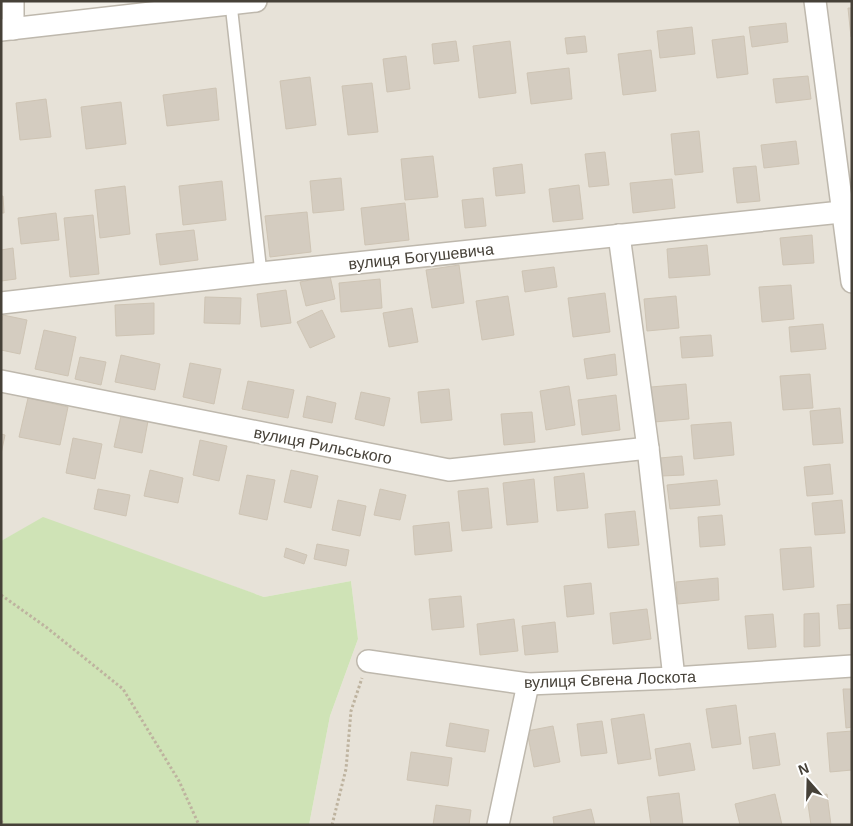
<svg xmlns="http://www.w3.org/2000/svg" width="853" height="826" font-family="Helvetica,sans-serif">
	<rect width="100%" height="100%" fill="#f3f0e9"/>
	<polygon fill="#e7e2d8" points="256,1 852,1 852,825 309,825 330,716 358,639 351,581 264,597 43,518 1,541 1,30"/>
	<polygon fill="#cfe3b6" points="43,517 264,597 351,581 358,639 330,716 309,825 1,825 1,541"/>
	<g fill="#d4ccc0" stroke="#cec4b4">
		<polygon points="848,8 852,8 852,37 851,37"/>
		<polygon points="786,23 788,42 752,47 749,27"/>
		<polygon points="692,27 695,54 660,58 657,31"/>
		<polygon points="585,36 587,52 567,54 565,38"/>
		<polygon points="744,36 748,74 717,78 712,40"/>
		<polygon points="456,41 459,61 434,64 432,44"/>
		<polygon points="510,41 516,93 479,98 473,46"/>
		<polygon points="651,50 656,91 623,95 618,54"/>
		<polygon points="406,56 410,89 387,92 383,59"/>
		<polygon points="569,68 572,99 531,104 527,73"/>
		<polygon points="808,76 811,99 776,103 773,79"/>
		<polygon points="310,77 316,125 286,129 280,81"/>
		<polygon points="372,83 378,132 348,135 342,86"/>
		<polygon points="216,88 219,120 167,126 163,95"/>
		<polygon points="46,99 51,137 20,140 16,103"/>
		<polygon points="121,102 126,144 86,149 81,107"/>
		<polygon points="699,131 703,172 675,175 671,134"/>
		<polygon points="796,141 799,164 764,168 761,145"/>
		<polygon points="605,152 609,185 589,187 585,154"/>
		<polygon points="433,156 438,197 405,200 401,159"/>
		<polygon points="522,164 525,193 496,196 493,168"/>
		<polygon points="756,166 760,201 737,203 733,168"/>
		<polygon points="341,178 344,210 313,213 310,181"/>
		<polygon points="672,179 675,208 633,213 630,183"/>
		<polygon points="222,181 226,220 183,225 179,186"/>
		<polygon points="579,185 583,219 553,222 549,189"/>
		<polygon points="125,186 130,234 100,238 95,190"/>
		<polygon points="1,196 3,196 4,213 1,213"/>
		<polygon points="483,198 486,226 465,228 462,200"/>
		<polygon points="405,203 409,240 365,245 361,208"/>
		<polygon points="307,212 311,252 270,257 265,216"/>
		<polygon points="56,213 59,240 21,244 18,218"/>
		<polygon points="93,215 99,274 70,277 64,218"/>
		<polygon points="194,230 198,260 160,265 156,234"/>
		<polygon points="812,235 814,263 783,265 780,238"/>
		<polygon points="707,245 710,275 669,278 667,249"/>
		<polygon points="13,248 16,279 1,281 1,250"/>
		<polygon points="459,265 464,303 432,308 426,270"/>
		<polygon points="554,267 557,287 525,292 522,271"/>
		<polygon points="330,276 335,299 306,306 300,282"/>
		<polygon points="380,279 382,308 341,312 339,283"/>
		<polygon points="791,285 794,319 762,322 759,287"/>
		<polygon points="286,290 291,323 261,327 257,294"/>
		<polygon points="605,293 610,332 573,337 568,298"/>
		<polygon points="508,296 514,335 482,340 476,301"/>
		<polygon points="676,296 679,328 647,331 644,299"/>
		<polygon points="205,297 241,298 240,324 204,323"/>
		<polygon points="154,303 154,334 116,336 115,305"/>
		<polygon points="412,308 418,342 389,347 383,313"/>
		<polygon points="322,310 335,337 310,348 297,322"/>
		<polygon points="3,315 27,320 20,354 1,350 1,323"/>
		<polygon points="823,324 826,349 791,352 789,327"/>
		<polygon points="44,330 76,337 68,376 35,369"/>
		<polygon points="711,335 713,356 682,358 680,337"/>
		<polygon points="615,354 617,375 587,379 584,359"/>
		<polygon points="121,355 160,364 155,390 115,382"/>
		<polygon points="80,357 106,362 101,385 75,379"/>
		<polygon points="190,363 221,369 214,404 183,397"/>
		<polygon points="810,374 813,408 783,410 780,376"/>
		<polygon points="248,381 294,390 288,418 242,409"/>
		<polygon points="686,384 689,419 654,422 651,387"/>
		<polygon points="569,386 575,425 546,430 540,391"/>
		<polygon points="449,389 452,420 421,423 418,392"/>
		<polygon points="361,392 390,398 384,426 355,419"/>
		<polygon points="616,395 620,430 582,435 578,400"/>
		<polygon points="307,396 336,403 332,423 303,417"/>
		<polygon points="28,398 68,407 60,445 19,437"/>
		<polygon points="840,408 843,443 813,445 810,411"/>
		<polygon points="532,412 535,442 504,445 501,414"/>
		<polygon points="121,416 148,421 142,453 114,447"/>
		<polygon points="731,422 734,455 694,459 691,425"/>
		<polygon points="1,434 5,435 1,454"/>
		<polygon points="73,438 102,444 95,479 66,473"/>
		<polygon points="200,440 227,446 219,481 193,475"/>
		<polygon points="682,456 684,475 661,476 660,458"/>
		<polygon points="830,464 833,494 807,496 804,467"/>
		<polygon points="150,470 183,478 178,503 144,496"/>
		<polygon points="291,470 318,476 311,508 284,502"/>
		<polygon points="584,473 588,508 557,511 554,477"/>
		<polygon points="247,475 275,480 267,520 239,514"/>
		<polygon points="534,479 538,522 507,525 503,483"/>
		<polygon points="717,480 720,505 670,509 667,485"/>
		<polygon points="488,488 492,528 462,531 458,491"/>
		<polygon points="98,489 130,495 126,516 94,509"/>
		<polygon points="380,489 406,495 400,520 374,515"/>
		<polygon points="338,500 366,506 360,536 332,530"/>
		<polygon points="842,500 845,533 815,535 812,503"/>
		<polygon points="635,511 639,545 608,548 605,514"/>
		<polygon points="722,515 725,545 700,547 698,517"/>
		<polygon points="449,522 452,551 415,555 413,526"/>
		<polygon points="317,544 349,550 346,566 314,559"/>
		<polygon points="811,547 814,587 783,590 780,549"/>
		<polygon points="286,548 307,555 304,564 284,557"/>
		<polygon points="718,578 719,600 678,604 676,582"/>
		<polygon points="591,583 594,614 567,617 564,586"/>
		<polygon points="461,596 464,627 432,630 429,599"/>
		<polygon points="852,604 852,628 839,629 837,605"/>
		<polygon points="647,609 651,639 613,644 610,613"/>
		<polygon points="819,613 820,646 804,647 804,614"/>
		<polygon points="773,614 776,647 748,649 745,616"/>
		<polygon points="514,619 518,651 480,655 477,624"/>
		<polygon points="555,622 558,652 525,655 522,626"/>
		<polygon points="843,689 852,689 852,727 846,728"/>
		<polygon points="736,705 741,744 712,748 706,709"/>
		<polygon points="644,714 651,759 618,764 611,719"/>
		<polygon points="602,721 607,753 581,756 577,724"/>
		<polygon points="450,723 489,730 485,752 446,746"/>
		<polygon points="553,726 560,762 534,767 527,731"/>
		<polygon points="852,731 852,770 830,772 827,733"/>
		<polygon points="775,733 780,765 753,769 749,737"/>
		<polygon points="690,743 695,770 659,776 655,749"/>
		<polygon points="411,752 452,758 448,786 407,780"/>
		<polygon points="679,793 683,825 651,825 647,797"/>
		<polygon points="775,794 782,825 740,825 735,804"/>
		<polygon points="827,794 831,825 811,825 807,797"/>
		<polygon points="436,805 471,810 469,825 433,825"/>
		<polygon points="591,809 595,825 554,825 553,817"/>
	</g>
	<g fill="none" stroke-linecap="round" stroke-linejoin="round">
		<g stroke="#beb8ad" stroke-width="14">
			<polyline id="lane" points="231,4 261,273"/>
		</g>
		<g stroke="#beb8ad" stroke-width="24">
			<g id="street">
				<polyline points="13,1 13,29"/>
				<polyline points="815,1 852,282"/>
				<polyline points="1,30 256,1"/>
				<polyline points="619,235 648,448 674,678"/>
				<polyline points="1,303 261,273 841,212"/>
				<polyline points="1,381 449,470 648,448"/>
				<polyline points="368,661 528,684 674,678 852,666"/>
				<polyline points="498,825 528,684"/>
			</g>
		</g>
		<g stroke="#beb39f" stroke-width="3" stroke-dasharray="2.5 2.5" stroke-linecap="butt">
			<polyline points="1,595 46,627 123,689 179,781 199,825"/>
			<polyline points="1,821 4,825"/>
			<polyline points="332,825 346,769 351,711 362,678"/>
		</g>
		<use href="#lane" stroke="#fff" stroke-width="11"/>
		<use href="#street" stroke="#fff" stroke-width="21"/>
	</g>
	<g text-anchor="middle" stroke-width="4" stroke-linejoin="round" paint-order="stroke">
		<g font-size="16" fill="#464138" stroke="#fff">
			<text transform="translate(421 256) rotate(-6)" y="6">вулиця Богушевича</text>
			<text transform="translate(323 445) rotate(11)" y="6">вулиця Рильського</text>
			<text transform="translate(610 679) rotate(-2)" y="6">вулиця Євгена Лоскота</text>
		</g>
	</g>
	<rect width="853" height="826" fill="none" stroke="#464138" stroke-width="5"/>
	<g transform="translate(808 781) rotate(340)" stroke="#ffffff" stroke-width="4" paint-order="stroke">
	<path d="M0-4L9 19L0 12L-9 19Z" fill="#464138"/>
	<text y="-8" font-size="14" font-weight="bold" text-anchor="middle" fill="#464138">N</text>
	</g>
</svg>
